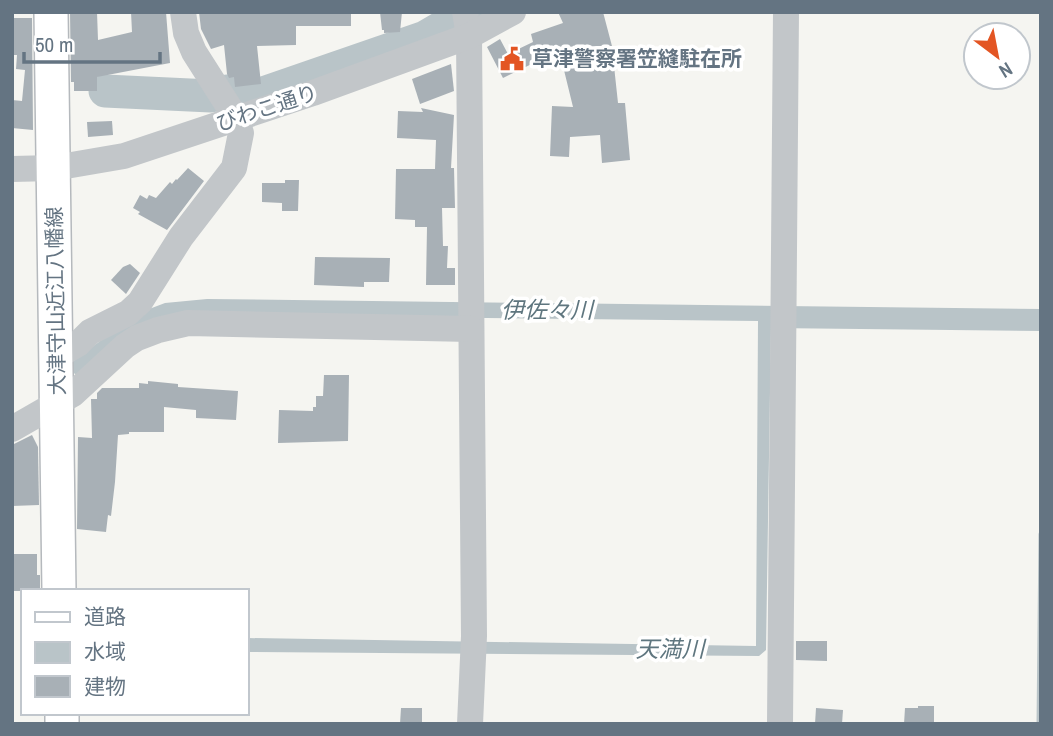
<svg xmlns="http://www.w3.org/2000/svg" width="1053" height="736" font-family="'Archivo Narrow','Noto Sans JP',sans-serif">
	<rect width="100%" height="100%" fill="#f5f5f1"/>
	<polygon fill="#b9c4c8" points="207,299 1041,309 1041,331 771,328 766,650 759,656 247,652 247,638 756,646 758,321 214,315 79,378 67,366 136,314 165,303"/>
	<g fill="none" stroke-linecap="round" stroke-linejoin="round">
		<polyline stroke="#b9c4c8" stroke-width="5" points="1039,724 1041,534"/>
		<polyline stroke="#b9c4c8" stroke-width="33" points="105,91 211,96 227,91 260,94 425,37 468,12"/>
	</g>
	<g fill="#a8b0b6">
		<polygon points="70,12 97,12 98,40 132,32 131,12 166,12 170,63 97,77 97,91 74,91 74,82 71,82"/>
		<polygon points="199,12 351,12 351,26 296,26 296,45 257,46 261,84 235,87 234,77 229,78 227,74 224,45 211,49 201,29"/>
		<polygon points="380,12 402,12 400,32 384,33 384,30 382,30"/>
		<polygon points="558,12 603,12 617,65 614,66 618,103 625,103 630,160 602,163 600,135 570,137 569,157 550,156 552,106 573,107 562,62 543,69 540,60 503,78 487,47 500,39 508,54 533,42 531,34 563,23"/>
		<polygon points="12,18 32,18 33,130 12,128 12,100 22,101 25,70 16,69 17,55 12,55"/>
		<polygon points="451,64 454,91 420,104 412,79"/>
		<polygon points="421,108 454,115 451,168 454,168 455,208 442,208 443,246 448,246 447,268 455,268 455,285 426,285 427,227 415,227 415,220 395,219 396,169 435,169 436,140 397,138 398,111 423,112"/>
		<polygon points="112,121 113,135 88,137 87,122"/>
		<polygon points="188,168 204,181 167,230 138,214 140,212 133,208 140,195 147,199 149,195 156,198 170,182 172,184 176,179 177,180"/>
		<polygon points="285,180 299,180 298,211 282,211 282,203 262,202 262,183 285,183"/>
		<polygon points="315,257 390,258 389,282 364,282 364,287 314,285"/>
		<polygon points="130,264 140,273 126,294 111,280 123,267"/>
		<polygon points="324,375 349,375 348,441 278,443 279,410 313,411 313,407 316,407 316,396 323,396"/>
		<polygon points="148,381 178,384 178,387 238,391 236,420 196,418 196,410 164,407 164,432 129,432 129,434 118,435 115,482 111,516 108,515 106,532 77,529 78,437 92,438 91,399 97,399 97,393 102,388 139,388 139,383 148,384"/>
		<polygon points="32,435 38,447 39,505 12,506 12,445"/>
		<polygon points="12,554 37,554 37,575 40,575 40,591 12,591"/>
		<polygon points="796,641 827,641 827,661 796,660"/>
		<polygon points="918,706 934,706 934,724 904,724 905,708 918,708"/>
		<polygon points="401,708 422,708 422,724 400,724"/>
		<polygon points="816,708 843,710 842,724 815,724"/>
	</g>
	<g fill="none" stroke-linecap="round" stroke-linejoin="round">
		<g stroke="#b5b9bd" stroke-width="36">
			<g id="major">
				<polyline points="51,12 59,591"/>
				<polyline points="62,713 62,724"/>
			</g>
		</g>
		<g stroke="#c2c6c9" stroke-width="26">
			<polyline points="465,12 469,36 474,636 470,724"/>
			<polyline points="12,169 54,168 124,156 313,93 469,36 513,12"/>
			<polyline points="57,356 78,344 90,332 128,313 140,302 181,237 234,168 241,133 236,118 194,52 186,33 183,12"/>
			<polyline points="12,429 73,394 125,346 137,338 158,330 188,323 471,329"/>
			<polyline points="780,724 786,12"/>
		</g>
		<use href="#major" stroke="#fff" stroke-width="33"/>
	</g>
	<defs>
		<g id="civic-bare" transform="scale(1.89)"><path d="M-.6-6.5H3V-4.5H.6V-3L4-1V1h2V6H-6V1h2V-1L-.6-3ZM-1.2 2.5V6h2.4V2.5Z" fill="#e35523" stroke="#fff" stroke-width="2.5" paint-order="stroke"/></g>
	</defs>
	<g fill-rule="evenodd">
		<use href="#civic-bare" x="512" y="59"/>
	</g>
	<g text-anchor="middle" stroke-width="7" stroke-linejoin="round" paint-order="stroke">
		<g font-size="21" font-weight="bold" fill="#647482" stroke="#fff" text-anchor="start">
			<text x="532" y="66">草津警察署笠縫駐在所</text>
		</g>
		<g font-size="21" fill="#647482" stroke="#fff">
			<text transform="translate(267 108) rotate(-18)" y="7">びわこ通り</text>
			<text transform="translate(56 301) rotate(-91)" y="7">大津守山近江八幡線</text>
		</g>
		<g font-size="23" font-style="italic" fill="#5f767f" stroke="#fff">
			<text x="547" y="318">伊佐々川</text>
			<text x="670" y="657">天満川</text>
		</g>
	</g>
	<rect width="1053" height="736" fill="none" stroke="#647482" stroke-width="28"/>
	<rect x="21" y="589" width="228" height="126" fill="#ffffff" stroke="#c1c7cd" stroke-width="2"/>
	<rect x="35" y="612" width="35" height="10" fill="#ffffff" stroke="#c1c7cd" stroke-width="2"/>
	<text x="84" y="624" font-size="21" fill="#647482">道路</text>
	<rect x="35" y="642" width="35" height="21" fill="#b9c4c8" stroke="#c1c7cd" stroke-width="2"/>
	<text x="84" y="659" font-size="21" fill="#647482">水域</text>
	<rect x="35" y="676" width="35" height="21" fill="#a8b0b6" stroke="#c1c7cd" stroke-width="2"/>
	<text x="84" y="694" font-size="21" fill="#647482">建物</text>
	<g transform="translate(997 56) rotate(148)"><circle r="33" fill="#ffffff" stroke="#c1c7cd" stroke-width="2"/>
	<path d="M0-5L12 26L0 18L-12 26Z" fill="#e35523"/>
	<text y="-10" font-size="19" font-weight="bold" text-anchor="middle" fill="#647482">N</text>
	</g>
	<path d="M24 52v10h136v-10" fill="none" stroke="#647482" stroke-width="3.5"/>
	<text x="35" y="52" font-size="21" fill="#647482" stroke="#ffffff" stroke-width="5" paint-order="stroke">50 m</text>
</svg>
